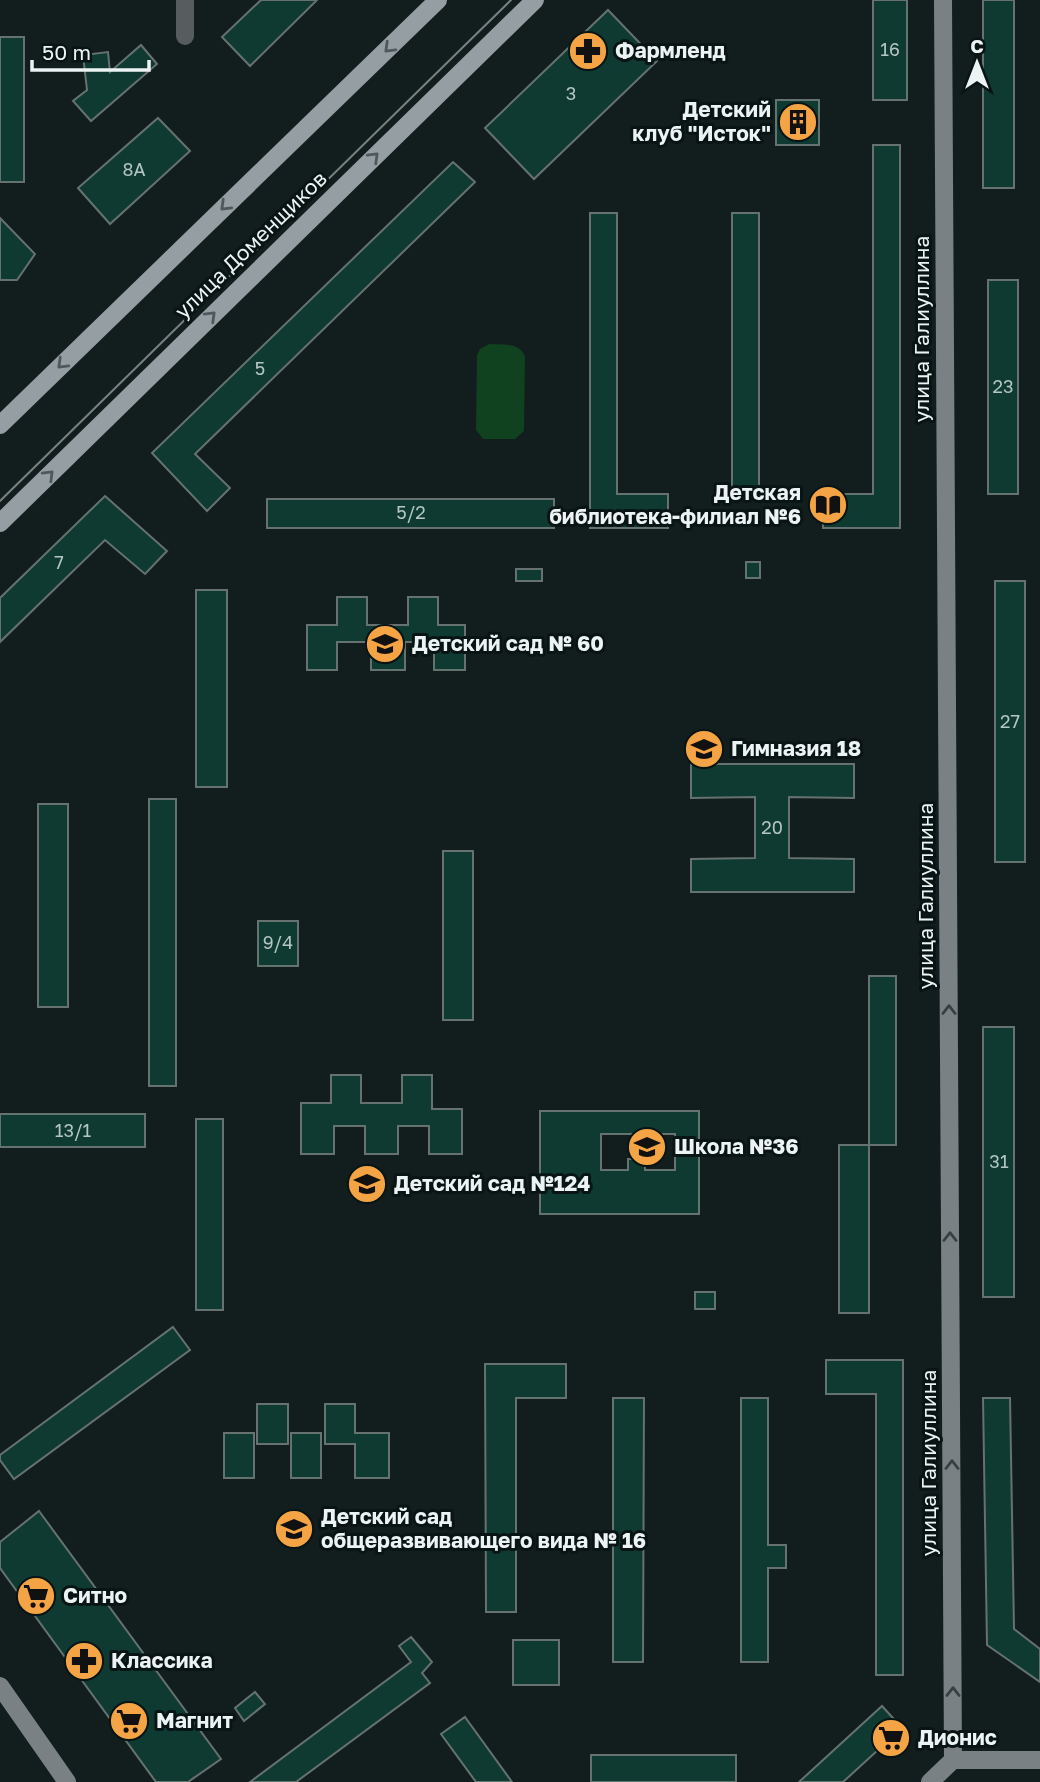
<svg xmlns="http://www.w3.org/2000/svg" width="1040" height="1782" font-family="'Golos Text',sans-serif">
	<rect width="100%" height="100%" fill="#121d1e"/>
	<path fill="#10421f" d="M489,344C503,345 518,342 525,356L524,431L515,439H483L476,430L477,355L480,349Z"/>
	<g fill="#0e3a31" stroke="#66726f" stroke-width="2" fill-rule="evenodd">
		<polygon points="261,0 317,0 250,66 222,37"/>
		<rect x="873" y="0" width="34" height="100"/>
		<rect x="983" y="0" width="31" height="188"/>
		<polygon points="608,10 657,61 534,179 485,128"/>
		<rect x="0" y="37" width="24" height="145"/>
		<polygon points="141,45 157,64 91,121 73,101 87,90 83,55 108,52 110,72"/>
		<rect x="776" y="100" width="43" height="45"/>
		<polygon points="158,118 190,151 110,224 78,188"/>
		<polygon points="873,145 900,145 900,528 823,528 823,494 873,494"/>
		<polygon points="453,162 475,182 195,454 230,488 207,511 152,453"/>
		<polygon points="590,213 617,213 617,494 668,494 668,528 590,528"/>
		<rect x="732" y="213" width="27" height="281"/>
		<polygon points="0,218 35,254 17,280 0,280"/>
		<rect x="988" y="280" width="30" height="214"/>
		<polygon points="105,496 167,551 145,574 105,540 0,642 0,598"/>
		<rect x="267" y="499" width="287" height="29"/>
		<rect x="746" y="562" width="14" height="16"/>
		<rect x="516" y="569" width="26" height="12"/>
		<rect x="995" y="581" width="30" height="281"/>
		<rect x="196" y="590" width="31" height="197"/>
		<polygon points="337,597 367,597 367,625 408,625 408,597 438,597 438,625 465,625 465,670 434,670 434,642 405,642 405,670 371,670 371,642 337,642 337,670 307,670 307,625 337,625"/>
		<polygon points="691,764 854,764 854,798 789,797 789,858 854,859 854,892 691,892 691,859 755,858 755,797 691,798"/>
		<rect x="149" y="799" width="27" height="287"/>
		<rect x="38" y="804" width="30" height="203"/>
		<rect x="443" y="851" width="30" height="169"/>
		<rect x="258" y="921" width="40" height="45"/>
		<rect x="869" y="976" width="27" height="169"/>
		<rect x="983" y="1027" width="31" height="270"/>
		<polygon points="331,1075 361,1075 361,1103 402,1103 402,1075 432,1075 432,1109 462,1109 462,1154 429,1154 429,1126 398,1126 398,1154 365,1154 365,1126 334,1126 334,1154 301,1154 301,1103 331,1103"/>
		<path d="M540,1111H699V1214H540ZM601,1134H675V1170H645V1159H628V1170H601Z"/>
		<rect x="0" y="1114" width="145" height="33"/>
		<rect x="196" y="1119" width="27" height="191"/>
		<rect x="839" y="1145" width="30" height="168"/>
		<rect x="695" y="1292" width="20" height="17"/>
		<polygon points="173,1327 190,1350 14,1479 0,1460 0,1455"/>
		<polygon points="826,1360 903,1360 903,1675 876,1675 876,1394 826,1394"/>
		<polygon points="485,1364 566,1364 566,1398 516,1398 516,1612 486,1612"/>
		<polygon points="613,1398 644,1398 643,1662 613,1662"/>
		<polygon points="741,1398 768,1398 768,1545 786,1545 786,1568 768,1568 768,1662 741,1662"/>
		<polygon points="983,1398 1010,1398 1014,1629 1040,1649 1040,1682 987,1645"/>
		<rect x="257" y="1404" width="31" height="40"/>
		<polygon points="325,1404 355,1404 355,1433 389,1433 389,1478 355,1478 355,1444 325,1444"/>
		<rect x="224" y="1433" width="30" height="45"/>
		<rect x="291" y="1433" width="30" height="45"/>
		<polygon points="39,1511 221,1759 188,1782 156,1782 0,1568 0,1542"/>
		<polygon points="411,1637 432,1662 422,1673 430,1683 296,1782 250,1782 411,1662 399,1646"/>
		<rect x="513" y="1640" width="46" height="45"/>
		<polygon points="255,1692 265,1704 244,1721 235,1708"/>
		<polygon points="882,1706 902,1728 843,1782 799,1782"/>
		<polygon points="465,1717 512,1782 476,1782 441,1734"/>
		<rect x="591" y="1755" width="145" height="27"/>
	</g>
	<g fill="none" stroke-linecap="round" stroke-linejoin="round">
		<polyline stroke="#575c5e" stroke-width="18" points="185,0 185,36"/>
		<g stroke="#7a8185" stroke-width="18">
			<polyline points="0,1686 67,1782"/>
			<polyline points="953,1760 1040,1760"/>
			<polyline points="930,1782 953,1760 943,0"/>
		</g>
		<g stroke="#959ea3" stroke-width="18">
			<polyline points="0,425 438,0"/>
			<polyline points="0,523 535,0"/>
		</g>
		<polyline stroke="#778181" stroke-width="2" points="0,501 511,0"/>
	</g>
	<defs><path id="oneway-chevron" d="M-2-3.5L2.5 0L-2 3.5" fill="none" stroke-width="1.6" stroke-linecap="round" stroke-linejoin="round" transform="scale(1.75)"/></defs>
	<g stroke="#4f595c">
		<use href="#oneway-chevron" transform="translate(389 48) rotate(136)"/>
		<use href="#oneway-chevron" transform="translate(374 157) rotate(-44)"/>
		<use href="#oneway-chevron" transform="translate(225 206) rotate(136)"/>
		<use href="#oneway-chevron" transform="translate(211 316) rotate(-44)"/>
		<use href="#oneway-chevron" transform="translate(62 364) rotate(136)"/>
		<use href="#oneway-chevron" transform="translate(49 475) rotate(-45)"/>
	</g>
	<g stroke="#364042">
		<use href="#oneway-chevron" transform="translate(949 1010) rotate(-90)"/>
		<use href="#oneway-chevron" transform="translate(950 1237) rotate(-90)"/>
		<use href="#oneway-chevron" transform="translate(952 1465) rotate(-90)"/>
		<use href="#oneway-chevron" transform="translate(953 1692) rotate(-90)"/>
	</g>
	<defs>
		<g id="pharmacy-disc" transform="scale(2.0125)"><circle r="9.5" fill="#f4a444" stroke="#091415"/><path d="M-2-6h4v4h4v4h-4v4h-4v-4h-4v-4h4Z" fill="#111"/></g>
		<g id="building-disc" transform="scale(2.0125)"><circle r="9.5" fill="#f4a444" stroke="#091415"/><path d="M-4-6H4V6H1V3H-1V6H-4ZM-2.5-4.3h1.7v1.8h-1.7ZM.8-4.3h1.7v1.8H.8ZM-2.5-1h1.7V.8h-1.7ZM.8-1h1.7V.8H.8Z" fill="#111"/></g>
		<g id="library-disc" transform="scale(2.0125)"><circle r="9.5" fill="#f4a444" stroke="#091415"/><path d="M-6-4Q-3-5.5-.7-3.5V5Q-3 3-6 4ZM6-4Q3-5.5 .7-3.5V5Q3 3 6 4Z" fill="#111"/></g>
		<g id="school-disc" transform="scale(2.0125)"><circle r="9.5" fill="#f4a444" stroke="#091415"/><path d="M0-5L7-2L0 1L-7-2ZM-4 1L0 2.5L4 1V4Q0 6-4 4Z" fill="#111"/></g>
		<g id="supermarket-disc" transform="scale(2.0125)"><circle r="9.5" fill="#f4a444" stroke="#091415"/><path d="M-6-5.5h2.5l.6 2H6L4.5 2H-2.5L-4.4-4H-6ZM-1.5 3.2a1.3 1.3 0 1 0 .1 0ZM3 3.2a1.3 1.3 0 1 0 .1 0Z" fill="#111"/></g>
	</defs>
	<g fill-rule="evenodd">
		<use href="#pharmacy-disc" x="588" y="51"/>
		<use href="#building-disc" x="798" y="122"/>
		<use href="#library-disc" x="828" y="505"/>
		<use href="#school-disc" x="385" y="644"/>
		<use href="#school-disc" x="704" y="749"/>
		<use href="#school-disc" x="647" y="1147"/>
		<use href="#school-disc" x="367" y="1184"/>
		<use href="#school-disc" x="294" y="1529"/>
		<use href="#supermarket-disc" x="36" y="1596"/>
		<use href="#pharmacy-disc" x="84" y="1661"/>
		<use href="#supermarket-disc" x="129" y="1721"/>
		<use href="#supermarket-disc" x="891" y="1738"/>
	</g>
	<g text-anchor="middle" stroke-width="6" stroke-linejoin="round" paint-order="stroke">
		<g font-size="18" fill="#b4c5c2">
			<text x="890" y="56">16</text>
			<text x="571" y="100">3</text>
			<text x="134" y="176">8А</text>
			<text x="260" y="375">5</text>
			<text x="1003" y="393">23</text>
			<text x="411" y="519">5/2</text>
			<text x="59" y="569">7</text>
			<text x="1010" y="728">27</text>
			<text x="772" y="834">20</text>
			<text x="278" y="949">9/4</text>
			<text x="73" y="1137">13/1</text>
			<text x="999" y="1168">31</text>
		</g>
		<g font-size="21" font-weight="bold" fill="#ebf3f3" stroke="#091415" text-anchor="start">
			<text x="615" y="58">Фармленд</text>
			<text x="771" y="117" text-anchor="end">Детский<tspan x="771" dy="24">клуб "Исток"</tspan></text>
			<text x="801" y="500" text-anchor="end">Детская<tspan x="801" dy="24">библиотека-филиал №6</tspan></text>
			<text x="412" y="651">Детский сад № 60</text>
			<text x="731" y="756">Гимназия 18</text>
			<text x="674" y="1154">Школа №36</text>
			<text x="394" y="1191">Детский сад №124</text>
			<text x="321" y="1524">Детский сад<tspan x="321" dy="24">общеразвивающего вида № 16</tspan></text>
			<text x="63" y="1603">Ситно</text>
			<text x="111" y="1668">Классика</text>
			<text x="156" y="1728">Магнит</text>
			<text x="918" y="1745">Дионис</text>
		</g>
		<g font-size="21" fill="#ebf3f3" stroke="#091415">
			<text transform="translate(251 245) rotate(-44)" y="7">улица Доменщиков</text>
			<text transform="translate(922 329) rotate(-90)" y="7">улица Галиуллина</text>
			<text transform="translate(926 896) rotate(-90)" y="7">улица Галиуллина</text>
			<text transform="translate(929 1463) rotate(-90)" y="7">улица Галиуллина</text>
		</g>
	</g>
	<g transform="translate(977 63)" stroke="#091415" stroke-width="5" paint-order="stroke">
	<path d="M0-5L12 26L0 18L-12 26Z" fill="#ebf3f3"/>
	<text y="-10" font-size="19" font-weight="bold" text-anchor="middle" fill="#ebf3f3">С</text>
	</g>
	<path d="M32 60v10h117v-10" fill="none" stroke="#ebf3f3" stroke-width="3.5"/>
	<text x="42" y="60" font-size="21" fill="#ebf3f3" stroke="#091415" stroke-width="5" paint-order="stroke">50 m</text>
</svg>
